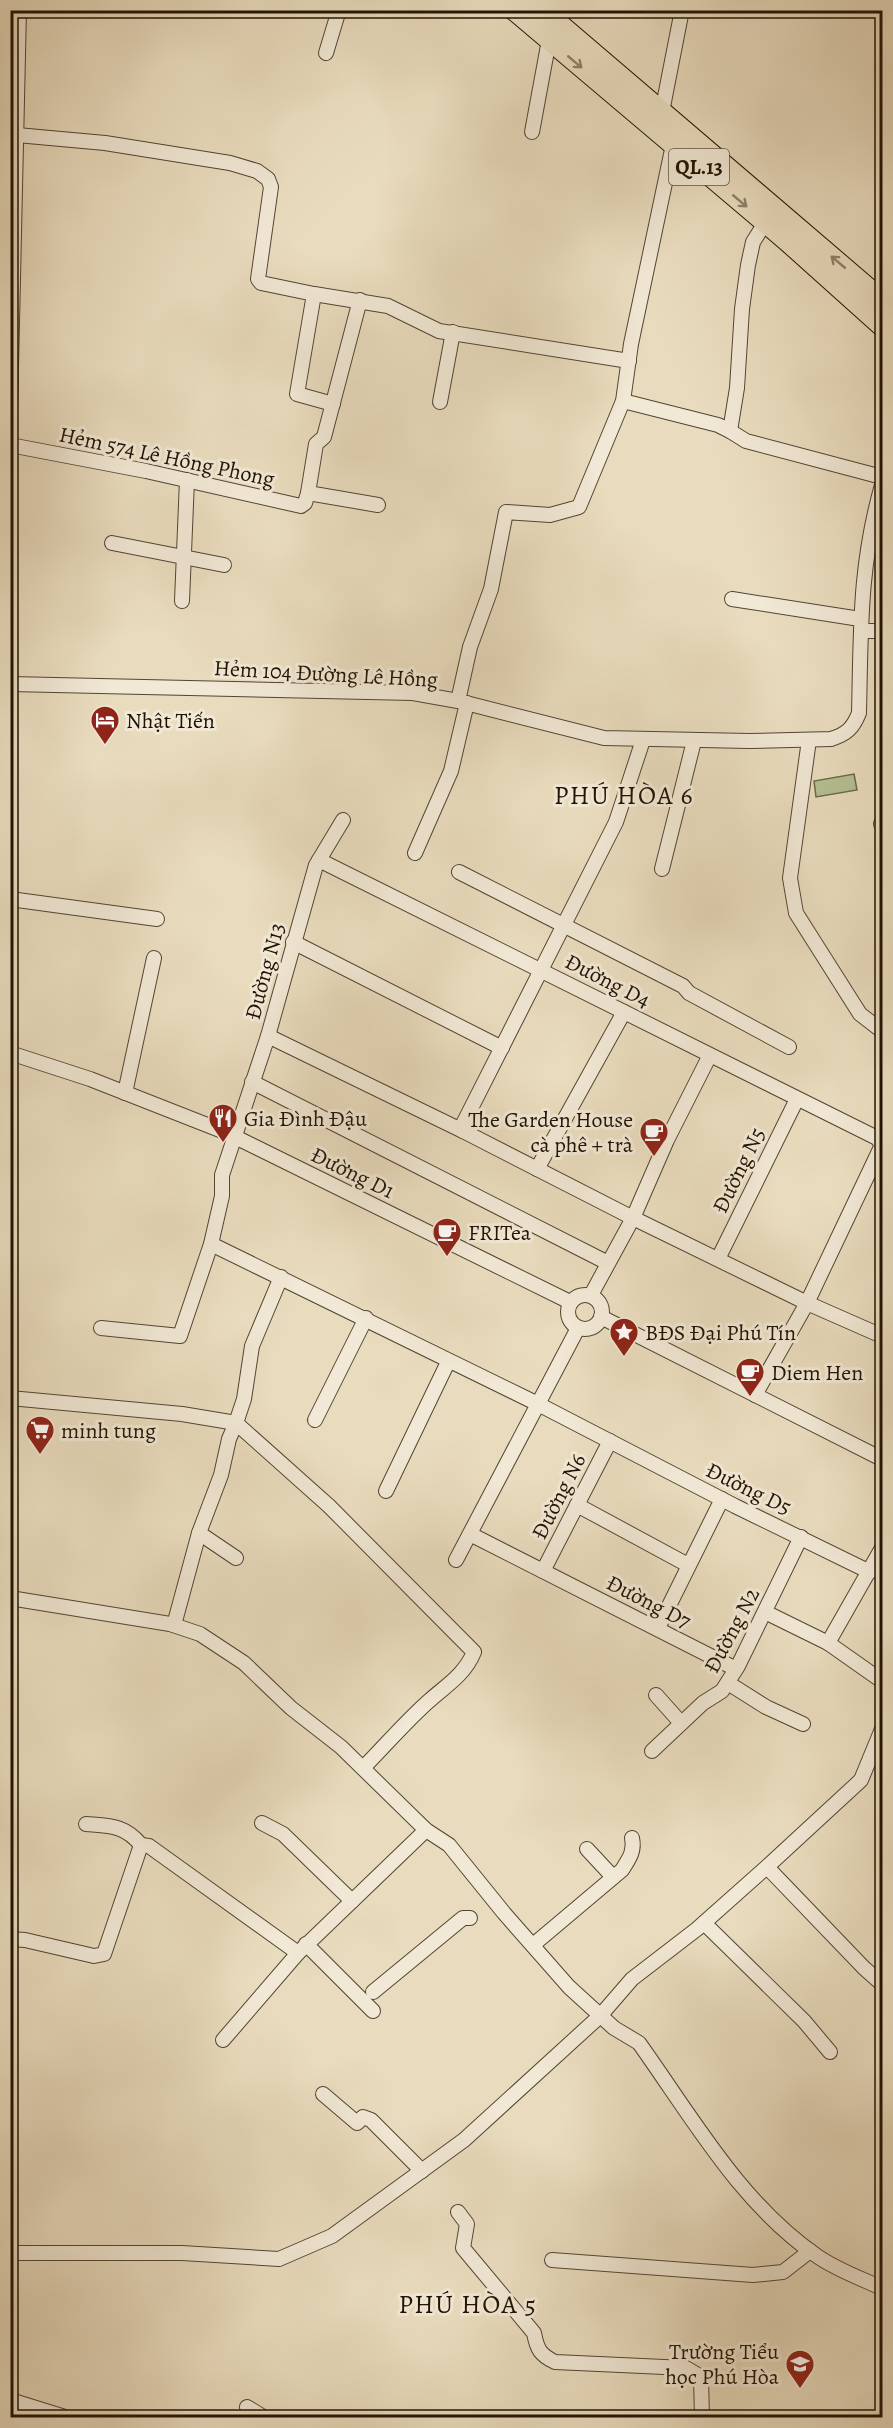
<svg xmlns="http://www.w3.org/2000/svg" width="893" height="2428" font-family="Alegreya,serif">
	<rect width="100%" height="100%" fill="#e9dcbe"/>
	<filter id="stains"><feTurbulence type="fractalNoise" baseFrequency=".00333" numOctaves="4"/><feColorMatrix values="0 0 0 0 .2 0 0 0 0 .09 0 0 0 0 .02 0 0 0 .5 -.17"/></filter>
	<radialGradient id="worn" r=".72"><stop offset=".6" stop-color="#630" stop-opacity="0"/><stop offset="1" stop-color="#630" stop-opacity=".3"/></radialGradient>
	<polygon fill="#b4c193" stroke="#6a6a4b" stroke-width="1.5" points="854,774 857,790 816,797 814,781"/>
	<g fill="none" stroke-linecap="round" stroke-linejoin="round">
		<g stroke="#524532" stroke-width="16">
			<g id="minor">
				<polyline points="326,53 339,10"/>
				<polyline points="662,112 682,10"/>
				<polyline points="532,132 549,40"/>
				<polyline points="17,135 105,143 230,163 257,171 268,179 271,187 258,279 261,283 314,294 297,394 333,404"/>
				<polyline points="314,294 388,306 439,331 629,361"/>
				<polyline points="360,300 324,437 316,444 308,493 378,505"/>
				<polyline points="623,401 718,425 730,431 737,388 742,309 748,265 753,242 765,223"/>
				<polyline points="440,402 453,332"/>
				<polyline points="10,412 19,10"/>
				<polyline points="730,431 746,441 882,477"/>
				<polyline points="10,445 146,471 301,506 305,503 308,493"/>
				<polyline points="112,543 224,565"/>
				<polyline points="732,599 860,619"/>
				<polyline points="182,601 187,480"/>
				<polyline points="861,631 882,631"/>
				<path d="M10,684L413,693L458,701L604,738L749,741L831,739C847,734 853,728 859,713C861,630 859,566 882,485"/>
				<polyline points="458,701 470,647 491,589 506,512 550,515 579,507 623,401 631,344 673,145"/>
				<polyline points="809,740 790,878 796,913 860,1014 882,1031"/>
				<polyline points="343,820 316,865 268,1036 222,1175 222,1196 211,1244 538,1404 456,1560"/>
				<polyline points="881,824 882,824"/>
				<polyline points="415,853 451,771 467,703"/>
				<polyline points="319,860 877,1138 882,1145 807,1303 633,1218 667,1140 710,1055"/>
				<polyline points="662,869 694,741"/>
				<polyline points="459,872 683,986 689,993 789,1047"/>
				<polyline points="10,899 157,919"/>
				<polyline points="293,942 502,1048"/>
				<polyline points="268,1036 463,1131"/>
				<polyline points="10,1053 90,1079 225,1132 570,1302"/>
				<polyline points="252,1082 608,1263"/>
				<polyline points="125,1093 154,958"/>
				<polyline points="537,1169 624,1012"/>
				<polyline points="718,1259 797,1099"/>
				<circle cx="585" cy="1312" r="17"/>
				<polyline points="591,1295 633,1218 463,1131 461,1128 616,822 643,740"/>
				<polyline points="601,1317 882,1459"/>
				<polyline points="101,1328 180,1336 211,1244"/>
				<polyline points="578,1328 538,1404 735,1506 870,1572"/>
				<polyline points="755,1395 807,1303 882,1336"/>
				<polyline points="10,1398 182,1414 236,1423 244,1399 252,1346 281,1277"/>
				<polyline points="315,1420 366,1318"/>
				<polyline points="386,1491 448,1362"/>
				<polyline points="577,1505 688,1565"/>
				<polyline points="470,1534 736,1669"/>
				<polyline points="882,1548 828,1643 882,1681"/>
				<path d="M236,1558L199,1533L221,1475L229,1439L236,1423L329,1506L474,1652C465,1674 447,1685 430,1700C406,1721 385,1746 363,1768"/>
				<polyline points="543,1571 610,1441"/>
				<path d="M10,1598L170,1624L200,1634L244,1663L291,1708L341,1747L426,1830L449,1845L504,1913L569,1987L614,2028L639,2043C692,2117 740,2203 817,2256C837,2270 860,2278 882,2288"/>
				<polyline points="765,1612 828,1643"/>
				<polyline points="174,1625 199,1533"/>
				<polyline points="658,1628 722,1499"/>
				<polyline points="728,1683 766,1707 803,1724"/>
				<polyline points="656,1695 681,1723"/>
				<polyline points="652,1751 703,1703 722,1691 738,1666 801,1537"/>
				<polyline points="262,1823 283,1834 352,1901"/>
				<path d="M86,1824C110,1826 125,1825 141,1845"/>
				<polyline points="587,1849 613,1877"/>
				<polyline points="767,1867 864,1968 882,1984"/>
				<polyline points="704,1923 804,2021 830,2052"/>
				<polyline points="10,1939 25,1940 94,1956 104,1954 141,1845 149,1846 298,1953 426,1830"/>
				<polyline points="306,1944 373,2011"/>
				<path d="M533,1945L622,1870C629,1859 635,1851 632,1838"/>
				<polyline points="373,1992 463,1918 470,1918"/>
				<polyline points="223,2040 298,1953"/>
				<polyline points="323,2094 357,2123 363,2117 371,2120 422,2171"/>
				<path d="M458,2212L467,2224L463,2248L534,2333C537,2349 540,2355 555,2362L686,2368L701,2377L702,2418"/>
				<polyline points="10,2253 182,2253 279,2259 332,2236 464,2140 600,2016 632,1979 697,1929 770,1864 861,1780 882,1729"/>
				<polyline points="552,2260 753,2275 783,2272 810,2251"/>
				<polyline points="10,2400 68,2418"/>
				<polyline points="247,2407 265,2418"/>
			</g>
		</g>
		<g stroke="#201303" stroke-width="22">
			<g id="highway">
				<polyline points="514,10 786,240 882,326"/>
				<polyline points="543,10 882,300"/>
			</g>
		</g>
		<use href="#minor" stroke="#f1e8d5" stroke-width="14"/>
		<use href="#highway" stroke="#e9dcbe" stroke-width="20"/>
	</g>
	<defs><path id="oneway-shaft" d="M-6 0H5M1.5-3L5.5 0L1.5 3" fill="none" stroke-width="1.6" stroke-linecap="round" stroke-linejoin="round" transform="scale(1.5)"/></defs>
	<g stroke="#8f826a">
		<use href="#oneway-shaft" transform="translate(575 62) rotate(40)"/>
		<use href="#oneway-shaft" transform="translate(740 201) rotate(40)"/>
		<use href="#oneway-shaft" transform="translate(838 262) rotate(-140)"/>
	</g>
	<defs>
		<g id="hotel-pin" transform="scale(1.5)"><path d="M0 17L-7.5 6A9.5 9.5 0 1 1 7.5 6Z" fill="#8f2418" stroke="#f1e8d5"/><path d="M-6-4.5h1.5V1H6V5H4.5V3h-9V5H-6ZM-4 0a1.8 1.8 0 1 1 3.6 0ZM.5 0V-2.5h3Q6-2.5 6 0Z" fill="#fff"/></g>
		<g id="restaurant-pin" transform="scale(1.5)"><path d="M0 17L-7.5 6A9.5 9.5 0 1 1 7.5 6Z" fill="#8f2418" stroke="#f1e8d5"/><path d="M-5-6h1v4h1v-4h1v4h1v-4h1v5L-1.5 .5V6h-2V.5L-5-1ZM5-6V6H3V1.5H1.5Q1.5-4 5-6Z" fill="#fff"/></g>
		<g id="cafe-pin" transform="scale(1.5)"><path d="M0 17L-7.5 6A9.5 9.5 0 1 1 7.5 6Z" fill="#8f2418" stroke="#f1e8d5"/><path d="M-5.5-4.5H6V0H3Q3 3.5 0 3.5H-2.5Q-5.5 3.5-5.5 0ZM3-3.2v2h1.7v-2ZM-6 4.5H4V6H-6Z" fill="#fff"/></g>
		<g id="sight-pin" transform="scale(1.5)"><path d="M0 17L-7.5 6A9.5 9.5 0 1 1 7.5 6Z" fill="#8f2418" stroke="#f1e8d5"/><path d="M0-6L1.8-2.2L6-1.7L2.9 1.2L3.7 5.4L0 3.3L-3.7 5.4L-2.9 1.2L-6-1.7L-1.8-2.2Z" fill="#fff"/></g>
		<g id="supermarket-pin" transform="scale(1.5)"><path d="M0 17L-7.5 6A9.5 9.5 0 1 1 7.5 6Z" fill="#8f2418" stroke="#f1e8d5"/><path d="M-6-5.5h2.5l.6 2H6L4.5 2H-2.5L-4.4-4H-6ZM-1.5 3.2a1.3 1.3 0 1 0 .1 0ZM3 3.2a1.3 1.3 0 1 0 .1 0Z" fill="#fff"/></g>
		<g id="school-pin" transform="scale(1.5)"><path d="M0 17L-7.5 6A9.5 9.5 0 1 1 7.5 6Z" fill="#8f2418" stroke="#f1e8d5"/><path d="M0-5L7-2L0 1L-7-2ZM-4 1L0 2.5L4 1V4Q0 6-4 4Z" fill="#fff"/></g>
	</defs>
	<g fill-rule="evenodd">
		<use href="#hotel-pin" x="105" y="720"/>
		<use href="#restaurant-pin" x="223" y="1118"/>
		<use href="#cafe-pin" x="654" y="1132"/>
		<use href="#cafe-pin" x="447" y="1232"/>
		<use href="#sight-pin" x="624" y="1332"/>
		<use href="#cafe-pin" x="750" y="1372"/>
		<use href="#supermarket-pin" x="40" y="1430"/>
		<use href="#school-pin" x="800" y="2364"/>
	</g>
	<g text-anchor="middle" stroke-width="6" stroke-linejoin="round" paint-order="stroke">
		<rect fill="#f1e8d5" stroke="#5f5342" stroke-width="1.5" x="669" y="149" width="60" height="36" rx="4.5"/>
		<g font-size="21" font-weight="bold" fill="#201303">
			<text x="699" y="174">QL.13</text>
		</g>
		<g font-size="22" fill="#201303" stroke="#f1e8d5">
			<text transform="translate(167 456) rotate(12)" y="8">Hẻm 574 Lê Hồng Phong</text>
			<text transform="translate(326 673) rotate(3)" y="8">Hẻm 104 Đường Lê Hồng</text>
			<text transform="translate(264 971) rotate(-75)" y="8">Đường N13</text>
			<text transform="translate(608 980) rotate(27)" y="8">Đường D4</text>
			<text transform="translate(738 1170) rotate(-64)" y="8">Đường N5</text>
			<text transform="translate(353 1172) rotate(26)" y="8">Đường D1</text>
			<text transform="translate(749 1488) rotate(26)" y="8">Đường D5</text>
			<text transform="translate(558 1496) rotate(-63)" y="8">Đường N6</text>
			<text transform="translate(649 1601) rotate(27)" y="8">Đường D7</text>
			<text transform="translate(731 1630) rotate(-62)" y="8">Đường N2</text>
		</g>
		<g font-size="22" fill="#201303" stroke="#f1e8d5" text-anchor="start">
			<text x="126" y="728">Nhật Tiến</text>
			<text x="244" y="1126">Gia Đình Đậu</text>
			<text x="633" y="1127" text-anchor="end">The Garden House<tspan x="633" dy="25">cà phê + trà</tspan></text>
			<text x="468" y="1240">FRITea</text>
			<text x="645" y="1340">BĐS Đại Phú Tín</text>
			<text x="771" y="1380">Diem Hen</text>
			<text x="61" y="1438">minh tung</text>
			<text x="779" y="2359" text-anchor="end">Trường Tiểu<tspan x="779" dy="25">học Phú Hòa</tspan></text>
		</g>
		<g font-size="26" letter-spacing="1.5" fill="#201303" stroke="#f1e8d5">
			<text x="624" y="804">PHÚ HÒA 6</text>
			<text x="468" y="2313">PHÚ HÒA 5</text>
		</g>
	</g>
	<rect width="893" height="2428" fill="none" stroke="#e9dcbe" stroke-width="36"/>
	<rect x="12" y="12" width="869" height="2404" fill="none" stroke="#201303" stroke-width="3"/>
	<rect x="18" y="18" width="857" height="2392" fill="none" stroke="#201303" stroke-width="1.5"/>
	<rect width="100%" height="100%" filter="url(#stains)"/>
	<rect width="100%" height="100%" fill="url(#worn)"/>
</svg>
